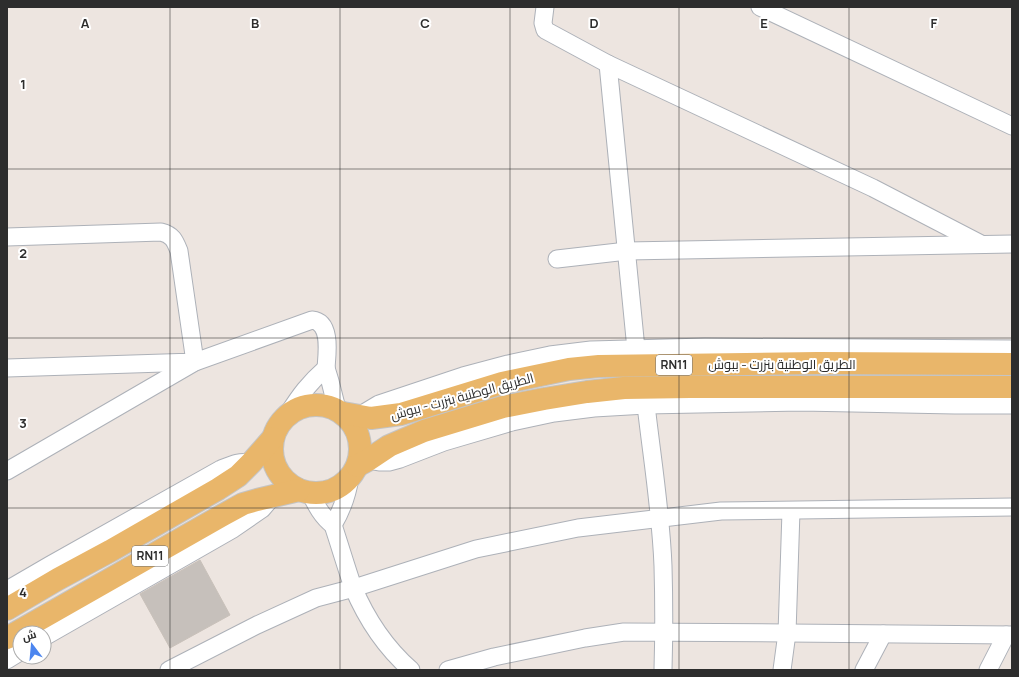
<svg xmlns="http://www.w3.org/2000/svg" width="1019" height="677" font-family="Manrope,Cairo,sans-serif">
	<rect width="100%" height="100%" fill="#ede5e0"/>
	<polygon fill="#c6c0bb" stroke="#c9c1ba" points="200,560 230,615 170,648 140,594"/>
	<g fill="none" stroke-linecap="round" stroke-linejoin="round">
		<g stroke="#adb1b8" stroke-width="19">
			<g id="minor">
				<polyline points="545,7 543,23 545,30 608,64 873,188 981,244"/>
				<polyline points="760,7 1012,126"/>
				<polyline points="608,64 636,349"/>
				<path d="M7,237L161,232C173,235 175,241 179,251L195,362L7,368"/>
				<polyline points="557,259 627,251 1012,244"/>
				<path d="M646,405C652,458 661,512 663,566C664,601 664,635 663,670"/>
				<path d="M288,414C300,395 309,383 326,368L330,381L337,409"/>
				<polyline points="359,416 379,404 463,376 508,364 550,355 591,350 705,347 1012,349"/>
				<polyline points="368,460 379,462 389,462 400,459 444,442 512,422 554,413 594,408 646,405 801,402 955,405 1012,405"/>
				<path d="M7,471L195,362L312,320C332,322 327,354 326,368"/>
				<path d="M310,493C316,505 322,517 333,525C342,510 347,496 350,478"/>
				<path d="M333,525C340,546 346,567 353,587C366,618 386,648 411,670"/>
				<path d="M7,590L50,565L221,469C233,464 239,461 251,463"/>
				<polyline points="44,637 233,529 262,509 274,495"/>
				<polyline points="7,660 20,652"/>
				<polyline points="169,670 257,625 316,598 354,588 476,549 578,528 721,511 1012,507"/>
				<polyline points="448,670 494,657 585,638 624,632 787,633 1012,635"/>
				<polyline points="782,670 787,633 791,511"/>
				<polyline points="864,670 883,634"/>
				<polyline points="988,670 1006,635"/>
			</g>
		</g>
		<g stroke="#c4c4c4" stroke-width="24">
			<g id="major">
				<circle cx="316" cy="449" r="44"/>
				<polyline points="343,413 371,418 401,414 502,383 569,369 599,366 818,363 1012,364"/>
				<polyline points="357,466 368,460 389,446 424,431 503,407 544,399 587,392 624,388 690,387 1012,387"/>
				<polyline points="7,609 58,579 110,551 218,489 238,476 251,463 273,438"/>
				<polyline points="7,638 223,515 243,504 257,500 299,490"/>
			</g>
		</g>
		<use href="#minor" stroke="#fff" stroke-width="17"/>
		<use href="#major" stroke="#e9b66a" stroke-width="22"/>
	</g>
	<path fill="none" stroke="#2d2d2d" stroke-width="1" stroke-opacity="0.55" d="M170,7V670M340,7V670M510,7V670M679,7V670M849,7V670M7,169H1012M7,338H1012M7,508H1012"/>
	<g text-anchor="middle" stroke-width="4" stroke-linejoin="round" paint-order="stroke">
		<g fill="#fff" stroke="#6c6c6c" stroke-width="1">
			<rect x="656" y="355" width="36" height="20" rx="3"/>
			<rect x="132" y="546" width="36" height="20" rx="3"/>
		</g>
		<g font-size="12" font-weight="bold" fill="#2d2d2d">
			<text x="674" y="369">RN11</text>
			<text x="150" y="560">RN11</text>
		</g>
		<g font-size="13" fill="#2d2d2d" stroke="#fff">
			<text x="782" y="369">الطريق الوطنية بنزرت - ببوش</text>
			<text transform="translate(462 396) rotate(-15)" y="5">الطريق الوطنية بنزرت - ببوش</text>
		</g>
	</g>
	<g font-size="13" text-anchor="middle" font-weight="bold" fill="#2d2d2d" stroke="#fff" stroke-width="4" stroke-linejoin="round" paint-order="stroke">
		<text x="85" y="28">A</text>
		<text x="255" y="28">B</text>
		<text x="425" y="28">C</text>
		<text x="594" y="28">D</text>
		<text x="764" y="28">E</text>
		<text x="934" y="28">F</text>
		<text x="23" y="89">1</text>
		<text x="23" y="258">2</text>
		<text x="23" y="428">3</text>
		<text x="23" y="597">4</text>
	</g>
	<rect width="1019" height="677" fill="none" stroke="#2d2d2d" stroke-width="16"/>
	<g transform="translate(32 645) rotate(344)"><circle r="19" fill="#ffffff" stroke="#ababab"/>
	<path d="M0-3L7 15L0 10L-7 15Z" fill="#4b85ef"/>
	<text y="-6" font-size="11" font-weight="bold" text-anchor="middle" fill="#2d2d2d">ش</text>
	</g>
</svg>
